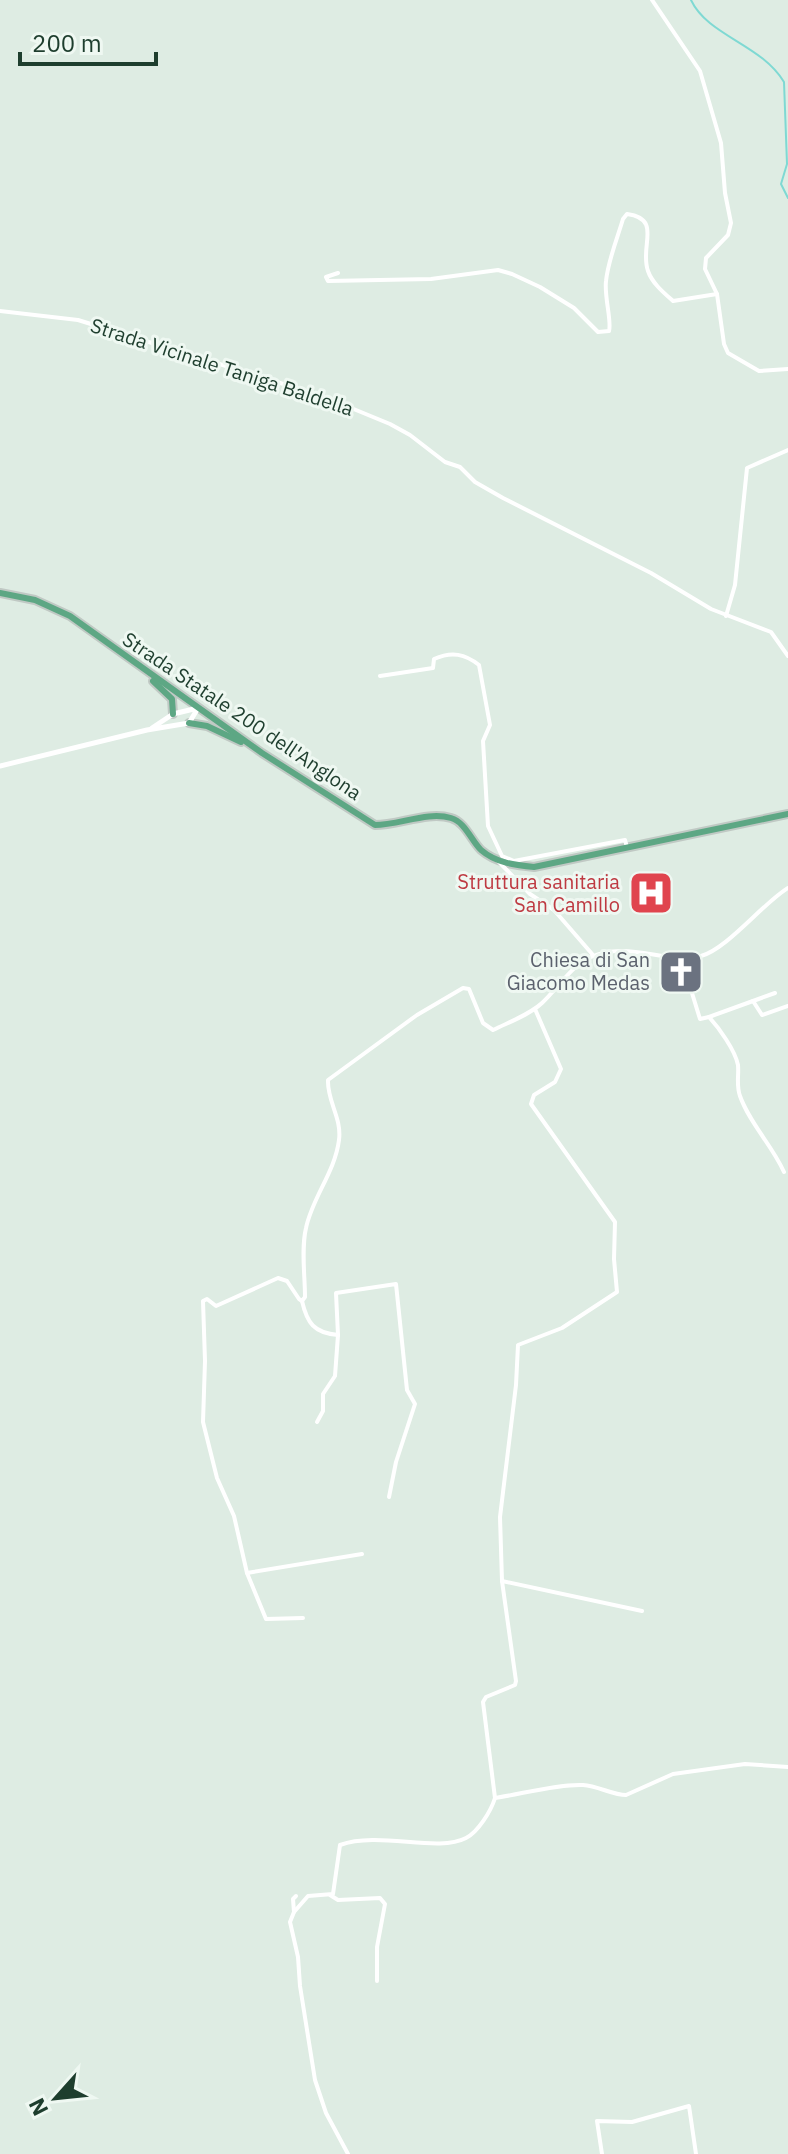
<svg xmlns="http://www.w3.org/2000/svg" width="788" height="2154" font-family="'IBM Plex Sans',sans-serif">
	<rect width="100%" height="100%" fill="#deece3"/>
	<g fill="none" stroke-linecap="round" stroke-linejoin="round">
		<path stroke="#7fd9d3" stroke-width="2" d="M691,0C708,36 761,44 784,82L787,164L781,184L788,198"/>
		<g stroke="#c0c9c4" stroke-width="10">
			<g id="primary">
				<path d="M0,593L35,600L70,616L262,753L375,825C399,825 428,811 451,818C465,822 471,840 481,850C496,863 515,865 534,867L788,814"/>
				<polyline points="153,681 172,699 173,714"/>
				<polyline points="189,723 207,726 241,742"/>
			</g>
		</g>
		<g stroke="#fff" stroke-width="4">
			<polyline points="652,0 700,71 721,143 725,193 731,223 728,235 706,258 705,269 717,294 724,344 728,353 759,371 788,369"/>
			<path d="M338,273L326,277L328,281L431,279L498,270L512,274L540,287L574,308L598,332L609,331C612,322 604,296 606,281C608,261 617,239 623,219L627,214C663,219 639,246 648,271C652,283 664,293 673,301L717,294"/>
			<polyline points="0,311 78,320 322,396 390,424 410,435 445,462 460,467 475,482 503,498 651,573 711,609 771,632 788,656"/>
			<polyline points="726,616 735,585 747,468 788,450"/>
			<path d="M380,676L433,668L434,659C452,651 465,654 479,665L490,725L483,741L488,826L502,856L514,861L625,840L627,847"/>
			<polyline points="498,861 530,894 554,910 593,955"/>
			<path d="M689,959L688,980L700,1019L709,1017C719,1028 735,1050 738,1065C739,1076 736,1085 740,1096C750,1124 772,1145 784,1172"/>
			<polyline points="775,993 753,1001 762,1015 788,1006"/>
			<polyline points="709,1017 753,1001"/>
			<path d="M302,1301C307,1323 314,1333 338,1335L336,1293L396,1284L407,1390L415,1404L396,1462L389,1497"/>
			<polyline points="317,1422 323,1411 323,1394 335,1376 338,1335"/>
			<polyline points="247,1573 362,1554"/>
			<polyline points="502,1581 642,1611"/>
			<path d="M303,1618L266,1619L247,1573L234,1516L217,1478L203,1422L205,1361L203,1301L207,1299L216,1306L278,1278L287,1281L299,1299L302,1301L305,1297C305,1276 301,1249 306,1228C312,1198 335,1172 339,1140C342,1118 327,1101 328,1080L417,1015L463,988L469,989L483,1023L493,1030C509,1022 529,1015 542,1003C558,988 571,966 591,957C629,940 666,965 701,956C727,949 762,904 788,888"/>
			<path d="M495,1798C522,1794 557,1784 583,1785C598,1786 613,1795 626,1795L673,1774L745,1764L788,1767"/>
			<polyline points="330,1895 338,1900 380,1898 385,1904 377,1947 377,1981"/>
			<polyline points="294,1912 293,1899 296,1896"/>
			<path d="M348,2154L326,2113L315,2080L300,1986L298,1957L290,1922L294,1912L308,1896L333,1894L340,1845C380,1831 437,1853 466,1838C478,1832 491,1811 495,1798L483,1702L486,1697L515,1685L516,1681L502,1581L500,1517L516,1385L518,1345L562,1328L617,1292L614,1259L615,1222L531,1104L534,1095L555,1082L561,1069L535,1009"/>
			<polyline points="602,2154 597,2121 632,2122 689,2106 696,2154"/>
		</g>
		<g stroke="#fff" stroke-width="5">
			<polyline points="152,728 173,714 198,708"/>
			<polyline points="0,766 147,730 189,723 198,708"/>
		</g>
		<use href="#primary" stroke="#5da784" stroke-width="6"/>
	</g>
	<defs>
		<g id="hospital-square" transform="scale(2.3)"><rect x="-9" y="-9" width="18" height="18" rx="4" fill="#e0444e" stroke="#eff8f2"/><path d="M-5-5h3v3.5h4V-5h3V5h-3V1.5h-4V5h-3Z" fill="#fff"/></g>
		<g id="church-square" transform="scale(2.3)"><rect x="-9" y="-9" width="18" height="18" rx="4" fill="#6b7280" stroke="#eff8f2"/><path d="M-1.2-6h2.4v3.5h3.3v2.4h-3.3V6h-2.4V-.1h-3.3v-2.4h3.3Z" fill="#fff"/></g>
	</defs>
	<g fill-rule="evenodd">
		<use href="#hospital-square" x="651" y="893"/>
		<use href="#church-square" x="681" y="972"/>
	</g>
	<g text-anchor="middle" stroke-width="6" stroke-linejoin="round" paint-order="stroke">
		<g font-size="20" fill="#1e3e2e" stroke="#eff8f2">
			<text transform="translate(222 367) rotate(18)" y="7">Strada Vicinale Taniga Baldella</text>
			<text transform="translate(242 716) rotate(34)" y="7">Strada Statale 200 dell'Anglona</text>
		</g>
		<g font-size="20" fill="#be3a42" stroke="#eff8f2" text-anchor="end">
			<text x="620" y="889">Struttura sanitaria<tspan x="620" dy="23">San Camillo</tspan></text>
		</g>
		<g font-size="20" fill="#5b616d" stroke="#eff8f2" text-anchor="end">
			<text x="650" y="967">Chiesa di San<tspan x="650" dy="23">Giacomo Medas</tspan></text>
		</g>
	</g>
	<g transform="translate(56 2098) rotate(243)" stroke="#eff8f2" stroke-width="6" paint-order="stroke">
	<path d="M0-6L14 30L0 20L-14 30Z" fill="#1e3e2e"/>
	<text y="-12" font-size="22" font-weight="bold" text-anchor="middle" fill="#1e3e2e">N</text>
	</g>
	<path d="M20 52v12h136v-12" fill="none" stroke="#1e3e2e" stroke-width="4"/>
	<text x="32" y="52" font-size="24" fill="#1e3e2e" stroke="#eff8f2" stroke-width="6" paint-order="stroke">200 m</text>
</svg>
